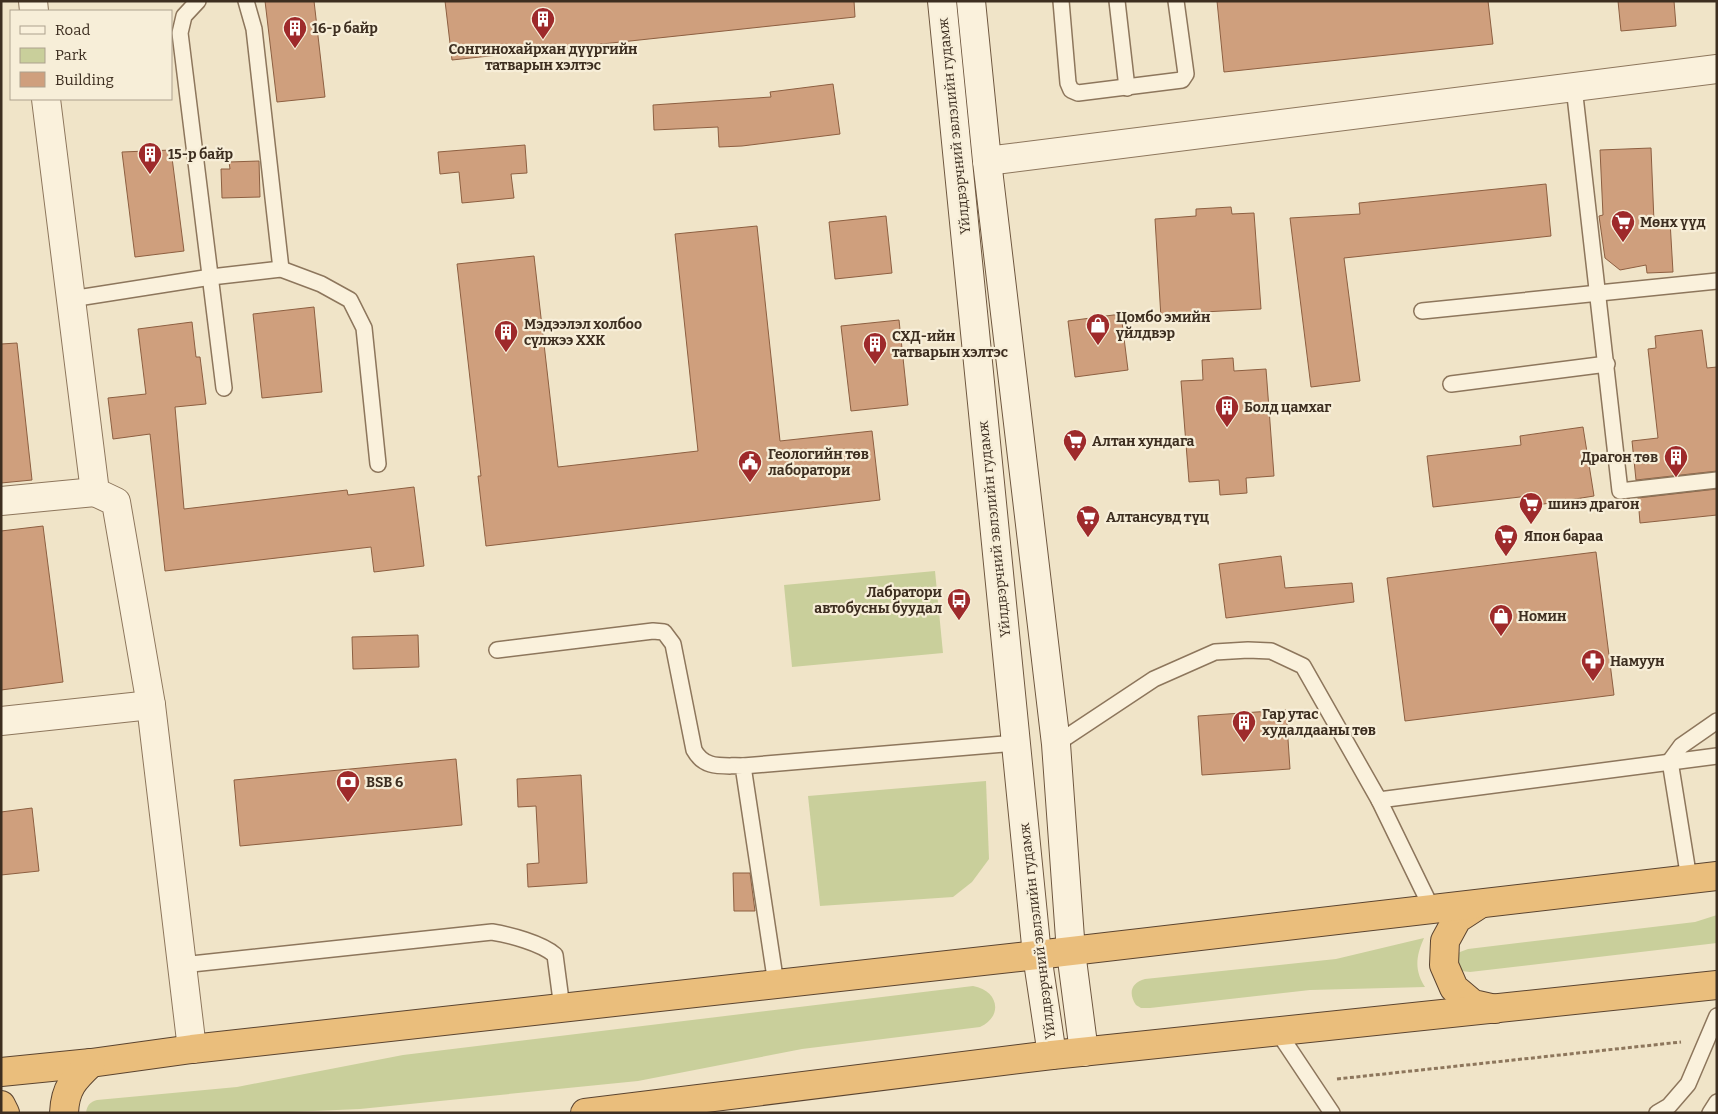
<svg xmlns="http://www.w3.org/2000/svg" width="1718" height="1114" font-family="Bitter,serif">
	<rect width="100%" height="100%" fill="#f0e4c8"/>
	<g fill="#c9cf9b">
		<polygon points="935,571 943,653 792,667 784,585"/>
		<polygon points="986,781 989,859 972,882 953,897 820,906 808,796"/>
		<polygon points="1717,915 1717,943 1470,972 1461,971 1455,956 1460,952 1468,949 1695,922"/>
		<path d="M1424,938C1416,956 1414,970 1425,987L1310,990L1150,1008H1141L1136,1005C1128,993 1131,983 1145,979L1336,959Z"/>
		<path d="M973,986C998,990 1004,1016 980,1027L802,1049L638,1081L360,1109L267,1113H86C87,1105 90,1102 97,1100L237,1087L403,1055Z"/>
	</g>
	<g fill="#cf9f7d" stroke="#8d5f41">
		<polygon points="265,1 314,1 325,97 277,102"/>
		<polygon points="445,1 854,1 855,17 452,60"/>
		<polygon points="1217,1 1488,1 1493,44 1224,72"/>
		<polygon points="1618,1 1674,1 1676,26 1621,31"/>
		<polygon points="833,84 840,134 742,146 719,147 718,127 654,130 653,105 771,97 770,92"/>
		<polygon points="525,145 527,173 511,174 514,198 462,203 459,172 440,174 438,152"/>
		<polygon points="1651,148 1654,222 1670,221 1673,272 1647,273 1646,265 1620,270 1605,258 1599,216 1603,215 1600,150"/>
		<polygon points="171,150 184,251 135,257 122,152"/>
		<polygon points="259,161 260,197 222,198 221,169 230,169 229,162"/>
		<polygon points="1546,184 1551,236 1344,258 1360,381 1311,387 1290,218 1360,214 1359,203"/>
		<polygon points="1231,207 1232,214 1254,213 1261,309 1184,313 1185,316 1161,318 1155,219 1196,216 1196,209"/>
		<polygon points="886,216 892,273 835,279 829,222"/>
		<polygon points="757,226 780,441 872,431 880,500 486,546 478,476 481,476 457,264 534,256 558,467 698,451 675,234"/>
		<polygon points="314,307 322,392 262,398 253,314"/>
		<polygon points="1121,314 1128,370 1075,377 1068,321"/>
		<polygon points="899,320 908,405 851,411 841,326"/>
		<polygon points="192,322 196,357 200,357 206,404 175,407 184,509 347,490 348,495 414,487 424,566 374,572 371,547 165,571 150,434 113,439 108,398 146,394 138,329"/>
		<polygon points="1702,330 1707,368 1717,367 1717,471 1636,480 1632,441 1658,438 1648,349 1656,348 1655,336"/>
		<polygon points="17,343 32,480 1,483 1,344"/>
		<polygon points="1233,358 1234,371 1266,369 1274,476 1246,478 1247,493 1220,495 1219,480 1189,482 1181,381 1203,380 1202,360"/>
		<polygon points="1583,427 1594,496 1531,506 1529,496 1433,507 1427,456 1521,445 1520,436"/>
		<polygon points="1717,489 1717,515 1640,523 1638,498"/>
		<polygon points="43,526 63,682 1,690 1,531"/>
		<polygon points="1596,552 1614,695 1405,721 1387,578"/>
		<polygon points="1281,556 1285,588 1352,583 1354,602 1226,618 1219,564"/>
		<polygon points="418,635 419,667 353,669 352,637"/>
		<polygon points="1286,710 1290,769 1202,775 1198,716"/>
		<polygon points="456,759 462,825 240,846 234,780"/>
		<polygon points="581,775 587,883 528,887 527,864 539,863 536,806 518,807 517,779"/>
		<polygon points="32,808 39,871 1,875 1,812"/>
		<polygon points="733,873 750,873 755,911 734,911"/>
	</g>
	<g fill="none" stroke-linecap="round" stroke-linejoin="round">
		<g stroke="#8d765c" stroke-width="18">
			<g id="service">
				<polyline points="198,1 184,16 180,33 224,388"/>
				<polyline points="246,1 254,29 281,269"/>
				<polyline points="1061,1 1068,83 1071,90 1078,93 1182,80 1186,74 1176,1"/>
				<polyline points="1117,1 1127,88"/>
				<polyline points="1574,87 1620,491 1717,480"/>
				<polyline points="71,299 211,277 281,269 321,284 350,300 364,328 378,464"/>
				<polyline points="1422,311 1717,281"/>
				<polyline points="1451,384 1607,364"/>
				<path d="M497,650L653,631L664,632L673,644L694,750C705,770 723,765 743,766L776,984"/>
				<polyline points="1056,744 1154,679 1215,652 1248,650 1271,651 1303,666 1379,800 1717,756"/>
				<polyline points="743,766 1016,743"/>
				<polyline points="1379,800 1432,909"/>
				<polyline points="1689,879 1670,761 1681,746 1717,721"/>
				<path d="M182,965L492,932C510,935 541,943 555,955L562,1008"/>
				<polyline points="1278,1032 1332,1113"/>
				<polyline points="1657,1113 1669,1106 1688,1084 1717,1016"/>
				<polyline points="1710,1113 1717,1102"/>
			</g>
		</g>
		<g stroke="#8d765c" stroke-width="30">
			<g id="minor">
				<polyline points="33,1 34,11"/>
				<polyline points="46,99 95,492 116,502 151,705 192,1049"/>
				<polyline points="987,161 1717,69"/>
				<polyline points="1,501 95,492"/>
				<polyline points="1,721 151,705"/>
			</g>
		</g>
		<g stroke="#6f573f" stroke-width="30">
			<g id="secondary">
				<polyline points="942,1 1037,955 1052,1055"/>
				<polyline points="971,1 987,161 1056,744 1071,952 1084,1052"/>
			</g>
		</g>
		<g stroke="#5b4430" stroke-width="30">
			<g id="trunk">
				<polyline points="1480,904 1457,919 1445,941 1444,965 1454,988 1473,1004 1495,1009"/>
				<polyline points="1,1072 91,1063 192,1049 1037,955 1717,876"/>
				<polyline points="1,1105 5,1113"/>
				<path d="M64,1113C65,1088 74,1079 91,1063"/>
				<polyline points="585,1113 1052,1055 1717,985"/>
			</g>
		</g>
		<polyline stroke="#8d765c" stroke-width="3" stroke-dasharray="4 2.5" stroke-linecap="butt" points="1337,1079 1681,1042"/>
		<use href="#service" stroke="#faf1dc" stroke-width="15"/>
		<use href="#minor" stroke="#faf1dc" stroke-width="28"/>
		<use href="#secondary" stroke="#faf1dc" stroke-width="28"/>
		<use href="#trunk" stroke="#eabe7c" stroke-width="28"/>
	</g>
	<defs>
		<g id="building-pin" transform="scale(1.25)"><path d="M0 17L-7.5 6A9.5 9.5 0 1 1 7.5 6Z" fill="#9e2a2b" stroke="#f7eed8"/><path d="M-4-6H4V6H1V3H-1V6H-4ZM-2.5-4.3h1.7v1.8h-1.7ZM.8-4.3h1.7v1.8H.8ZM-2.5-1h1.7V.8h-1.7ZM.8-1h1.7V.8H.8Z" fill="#fff"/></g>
		<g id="supermarket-pin" transform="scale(1.25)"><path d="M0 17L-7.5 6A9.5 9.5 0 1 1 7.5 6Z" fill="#9e2a2b" stroke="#f7eed8"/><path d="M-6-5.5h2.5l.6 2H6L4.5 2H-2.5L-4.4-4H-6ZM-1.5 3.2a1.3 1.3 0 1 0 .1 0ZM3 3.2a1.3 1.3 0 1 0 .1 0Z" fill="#fff"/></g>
		<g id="shop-pin" transform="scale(1.25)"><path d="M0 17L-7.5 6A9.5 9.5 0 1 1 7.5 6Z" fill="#9e2a2b" stroke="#f7eed8"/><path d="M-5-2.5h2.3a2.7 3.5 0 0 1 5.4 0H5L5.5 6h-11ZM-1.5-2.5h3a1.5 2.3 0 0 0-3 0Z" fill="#fff"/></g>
		<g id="civic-pin" transform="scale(1.25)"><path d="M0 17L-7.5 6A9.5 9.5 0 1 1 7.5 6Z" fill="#9e2a2b" stroke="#f7eed8"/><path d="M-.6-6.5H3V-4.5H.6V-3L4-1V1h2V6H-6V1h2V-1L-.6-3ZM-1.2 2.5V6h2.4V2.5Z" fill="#fff"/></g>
		<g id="bus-pin" transform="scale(1.25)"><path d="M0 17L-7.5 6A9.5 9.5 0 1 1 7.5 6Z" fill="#9e2a2b" stroke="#f7eed8"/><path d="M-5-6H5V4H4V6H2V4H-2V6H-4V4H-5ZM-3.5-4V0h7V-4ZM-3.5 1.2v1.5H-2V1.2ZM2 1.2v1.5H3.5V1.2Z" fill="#fff"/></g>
		<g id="pharmacy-pin" transform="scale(1.25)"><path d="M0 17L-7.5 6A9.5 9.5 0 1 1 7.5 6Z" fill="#9e2a2b" stroke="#f7eed8"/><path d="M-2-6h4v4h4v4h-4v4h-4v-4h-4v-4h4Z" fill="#fff"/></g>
		<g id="bank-pin" transform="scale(1.25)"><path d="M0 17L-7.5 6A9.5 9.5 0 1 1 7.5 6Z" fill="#9e2a2b" stroke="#f7eed8"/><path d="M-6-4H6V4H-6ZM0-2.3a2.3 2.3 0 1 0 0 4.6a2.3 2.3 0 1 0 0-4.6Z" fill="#fff"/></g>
	</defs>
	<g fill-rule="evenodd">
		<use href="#building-pin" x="543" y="19"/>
		<use href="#building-pin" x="295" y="28"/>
		<use href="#building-pin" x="150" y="154"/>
		<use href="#supermarket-pin" x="1623" y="222"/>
		<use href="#shop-pin" x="1098" y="325"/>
		<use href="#building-pin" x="506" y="332"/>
		<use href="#building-pin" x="875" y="344"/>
		<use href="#building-pin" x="1227" y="407"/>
		<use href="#supermarket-pin" x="1075" y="441"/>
		<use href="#building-pin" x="1676" y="457"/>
		<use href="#civic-pin" x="750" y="462"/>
		<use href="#supermarket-pin" x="1531" y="504"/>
		<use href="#supermarket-pin" x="1088" y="517"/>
		<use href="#supermarket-pin" x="1506" y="536"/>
		<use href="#bus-pin" x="959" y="600"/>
		<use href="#shop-pin" x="1501" y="616"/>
		<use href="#pharmacy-pin" x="1593" y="661"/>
		<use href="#building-pin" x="1244" y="722"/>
		<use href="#bank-pin" x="348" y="782"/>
	</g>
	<g text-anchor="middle" stroke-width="4.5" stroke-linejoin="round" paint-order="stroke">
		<g font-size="14" font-weight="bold" fill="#3d2e20" stroke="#f7eed8" text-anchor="start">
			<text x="312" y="33">16-р байр</text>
			<text x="543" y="54" text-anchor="middle">Сонгинохайрхан дүүргийн<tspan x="543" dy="16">татварын хэлтэс</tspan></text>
			<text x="168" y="159">15-р байр</text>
			<text x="1640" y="227">Мөнх үүд</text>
			<text x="1116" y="322">Цомбо эмийн<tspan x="1116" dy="16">үйлдвэр</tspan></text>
			<text x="524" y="329">Мэдээлэл холбоо<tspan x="524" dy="16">сүлжээ ХХК</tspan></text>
			<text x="892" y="341">СХД-ийн<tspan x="892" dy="16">татварын хэлтэс</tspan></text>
			<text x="1244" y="412">Болд цамхаг</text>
			<text x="1092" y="446">Алтан хундага</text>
			<text x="768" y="459">Геологийн төв<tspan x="768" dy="16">лаборатори</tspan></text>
			<text x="1658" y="462" text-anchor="end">Драгон төв</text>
			<text x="1548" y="509">шинэ драгон</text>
			<text x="1106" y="522">Алтансувд түц</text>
			<text x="1524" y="541">Япон бараа</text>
			<text x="942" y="597" text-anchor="end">Лабратори<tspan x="942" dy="16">автобусны буудал</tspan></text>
			<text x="1518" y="621">Номин</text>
			<text x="1610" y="666">Намуун</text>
			<text x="1262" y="719">Гар утас<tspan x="1262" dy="16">худалдааны төв</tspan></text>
			<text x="366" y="787">BSB 6</text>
		</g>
		<g font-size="14" fill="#3d2e20" stroke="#f7eed8">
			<text transform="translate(954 126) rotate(-96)" y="5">Үйлдвэрчний эвлэлийн гудамж</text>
			<text transform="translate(994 529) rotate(-96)" y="5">Үйлдвэрчний эвлэлийн гудамж</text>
			<text transform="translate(1037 931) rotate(-97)" y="5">Үйлдвэрчний эвлэлийн гудамж</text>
		</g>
	</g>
	<rect width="1718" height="1114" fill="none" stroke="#3d2e20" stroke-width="5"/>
	<rect x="10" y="10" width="162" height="90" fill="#f7eed8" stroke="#ada18e"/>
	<rect x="20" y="26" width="25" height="8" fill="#faf1dc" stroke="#ada18e"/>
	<text x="55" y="35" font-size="15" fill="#3d2e20">Road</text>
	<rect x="20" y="48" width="25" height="15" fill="#c9cf9b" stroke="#ada18e"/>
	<text x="55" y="60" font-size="15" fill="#3d2e20">Park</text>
	<rect x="20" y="72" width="25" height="15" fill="#cf9f7d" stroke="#ada18e"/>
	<text x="55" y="85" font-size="15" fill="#3d2e20">Building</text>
</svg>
